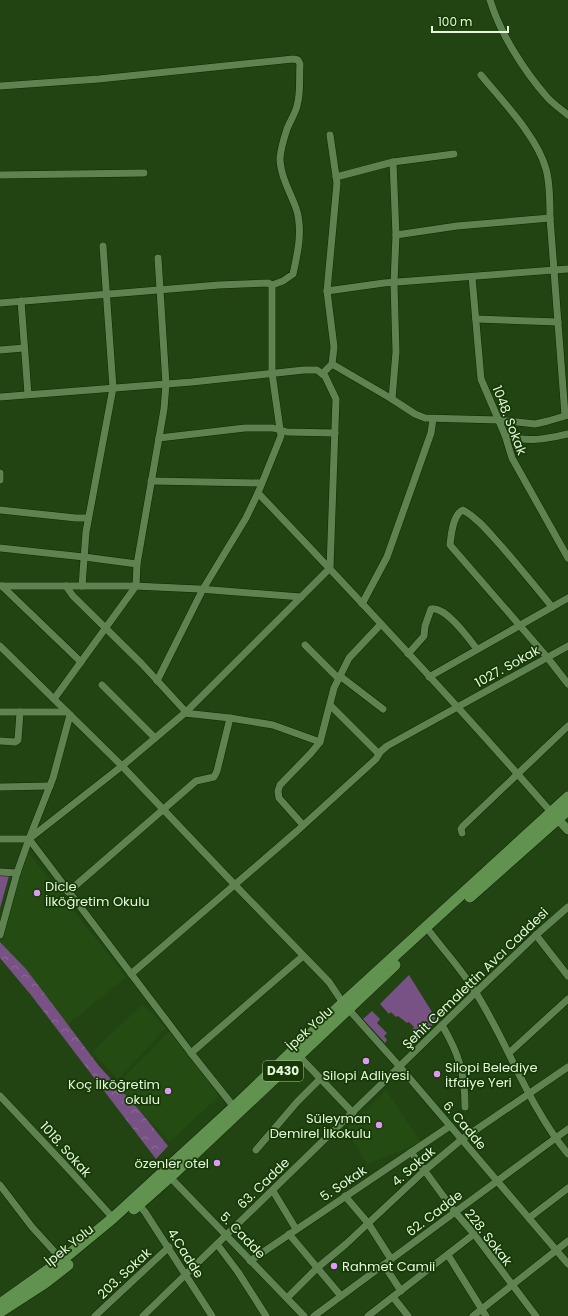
<svg xmlns="http://www.w3.org/2000/svg" width="568" height="1316" font-family="Poppins,sans-serif">
	<defs>
		<pattern id="forest-crowns" width="20" height="18" patternUnits="userSpaceOnUse"><rect width="20" height="18" fill="#785185"/><path d="M2 6a3 3 0 1 1 6 0M12 15a3 3 0 1 1 6 0" fill="none" stroke="#8b6b96"/></pattern>
	</defs>
	<rect width="100%" height="100%" fill="#224413"/>
	<g fill="#234b12">
		<polygon points="27,851 126,977 67,1025 26,969 0,942 0,935"/>
		<polygon points="143,1004 166,1028 118,1080 92,1052"/>
		<polygon points="171,1030 219,1096 170,1142 116,1085"/>
		<polygon points="386,1090 421,1143 367,1164 346,1129"/>
	</g>
	<g fill="#785185">
		<polygon points="0,876 9,876 0,908"/>
		<polygon points="409,975 437,1020 419,1039 411,1031 414,1027 409,1022 407,1023 398,1016 396,1017 391,1012 389,1014 380,1004"/>
		<polygon points="372,1011 380,1019 377,1023 387,1033 384,1036 387,1040 385,1043 363,1019"/>
	</g>
	<polygon fill="url(#forest-crowns)" points="0,942 26,969 99,1066 140,1111 168,1146 156,1159 31,995 0,958"/>
	<g fill="none" stroke-linecap="round" stroke-linejoin="round">
		<g stroke="#0e2804" stroke-width="8">
			<g id="minor">
				<path d="M490,0C500,33 524,71 547,97C553,104 561,109 568,115"/>
				<path d="M481,75C502,101 537,136 546,169C550,183 550,203 550,218L565,415"/>
				<path d="M0,86L99,79L293,59L298,60L300,64C299,78 301,92 297,106C295,114 290,121 287,129C284,138 281,148 280,158C280,175 290,192 296,208C303,229 298,252 293,274L283,281L272,285L268,283L219,285L0,303"/>
				<polyline points="0,175 144,173"/>
				<polyline points="336,177 393,162 454,154"/>
				<polyline points="396,235 457,226 550,218"/>
				<polyline points="472,277 481,379 505,435 512,458 568,558"/>
				<polyline points="327,291 384,283 568,269"/>
				<polyline points="21,301 28,394"/>
				<polyline points="476,319 558,322"/>
				<polyline points="0,350 24,348"/>
				<polyline points="332,364 392,399 415,414 425,418 498,420 535,424 548,421 568,415"/>
				<polyline points="322,374 332,364 334,347 327,291 337,183 330,135"/>
				<polyline points="0,397 192,382 304,370 317,370 325,376 336,399 330,568 186,712 122,766 29,839 0,839"/>
				<polyline points="392,399 396,352 394,283 396,235 393,162"/>
				<path d="M505,435C526,443 547,439 568,434"/>
				<polyline points="159,438 245,428 273,428 287,432 335,433"/>
				<polyline points="0,473 0,480"/>
				<polyline points="151,481 261,483"/>
				<path d="M258,493C358,598 456,703 551,812"/>
				<polyline points="0,510 76,518 88,518"/>
				<polyline points="0,548 84,557 137,564"/>
				<polyline points="0,586 134,586 199,589 301,597"/>
				<polyline points="2,586 81,662"/>
				<polyline points="66,586 73,596 142,664 186,712"/>
				<polyline points="82,586 86,532 113,388 103,246"/>
				<polyline points="362,604 387,557 431,433 433,419"/>
				<path d="M552,607C536,587 519,567 503,548C490,534 479,519 463,510C453,514 451,535 450,545L547,657L568,684"/>
				<polyline points="305,645 339,679"/>
				<polyline points="0,646 122,766 234,884 329,982 343,1003 400,1067 568,1264"/>
				<path d="M408,654L424,636L425,626L431,609C446,606 469,639 477,649"/>
				<polyline points="340,676 383,709"/>
				<polyline points="429,677 568,598"/>
				<polyline points="157,681 203,589 246,518 258,493 281,436 272,373 272,285"/>
				<polyline points="102,685 155,738"/>
				<polyline points="54,699 136,586 137,564 164,409 166,384 158,258"/>
				<polyline points="330,705 379,754"/>
				<polyline points="0,712 67,712"/>
				<polyline points="184,713 230,718 273,725 320,742"/>
				<polyline points="0,741 15,742 18,740 20,712"/>
				<polyline points="0,787 50,786"/>
				<polyline points="303,825 279,798 278,791 280,785 311,753 320,742 334,688 349,658 381,624"/>
				<polyline points="462,833 461,829 463,826 568,726"/>
				<polyline points="29,839 191,1053 234,1107"/>
				<polyline points="0,872 17,873"/>
				<polyline points="68,892 196,781 214,777 217,771 230,718"/>
				<path d="M430,932C445,952 463,971 476,993C509,1045 528,1106 568,1154"/>
				<polyline points="0,935 17,873 29,839 53,778 70,715"/>
				<polyline points="536,935 568,976"/>
				<polyline points="131,974 297,831 376,759 380,752 387,746 568,646"/>
				<path d="M442,1025C459,1054 465,1073 465,1107"/>
				<polyline points="191,1053 303,956"/>
				<polyline points="509,1053 568,999"/>
				<polyline points="299,1056 353,1113"/>
				<polyline points="0,1096 64,1164 113,1218"/>
				<polyline points="256,1150 297,1102 320,1079"/>
				<polyline points="411,1152 455,1212 474,1234 536,1316"/>
				<polyline points="168,1175 304,1316"/>
				<polyline points="0,1185 32,1227 62,1260"/>
				<polyline points="273,1191 296,1229"/>
				<polyline points="345,1196 368,1223 391,1259"/>
				<polyline points="139,1205 145,1212 212,1316"/>
				<polyline points="529,1218 568,1188"/>
				<polyline points="289,1234 341,1296"/>
				<polyline points="217,1244 238,1272 266,1316"/>
				<polyline points="448,1255 486,1316"/>
				<polyline points="250,1261 450,1126"/>
				<polyline points="384,1265 401,1291"/>
				<polyline points="393,1297 408,1316"/>
				<polyline points="287,1298 317,1268 346,1244 424,1171 461,1140 568,1067"/>
				<polyline points="95,1316 169,1247"/>
				<polyline points="143,1316 476,992 536,935 568,907"/>
				<polyline points="314,1316 568,1129"/>
				<polyline points="368,1316 474,1234"/>
				<polyline points="473,1316 568,1241"/>
			</g>
		</g>
		<g stroke="#0e2804" stroke-width="10">
			<polyline id="major" points="554,815 568,830"/>
		</g>
		<g stroke="#0e2804" stroke-width="12">
			<g id="highway">
				<polyline points="470,897 568,810"/>
				<polyline points="134,1209 170,1177 395,965"/>
				<polyline points="0,1304 62,1260 113,1218 234,1107 343,1003 568,797"/>
				<polyline points="0,1312 45,1283 68,1265"/>
			</g>
		</g>
		<use href="#minor" stroke="#5e8350" stroke-width="7"/>
		<use href="#major" stroke="#608c4f" stroke-width="9"/>
		<use href="#highway" stroke="#61924f" stroke-width="11"/>
	</g>
	<g fill="#dd99f3" stroke="#173906" stroke-width="1.5">
		<circle cx="37" cy="893" r="4"/>
		<circle cx="366" cy="1061" r="4"/>
		<circle cx="437" cy="1074" r="4"/>
		<circle cx="168" cy="1091" r="4"/>
		<circle cx="379" cy="1125" r="4"/>
		<circle cx="217" cy="1163" r="4"/>
		<circle cx="334" cy="1266" r="4"/>
	</g>
	<g text-anchor="middle" stroke-width="3.5" stroke-linejoin="round" paint-order="stroke">
		<rect fill="#173906" stroke="#a6bf9c" stroke-width="1" x="263" y="1061" width="40" height="20" rx="3"/>
		<g font-size="12" font-weight="bold" fill="#e3f8dc">
			<text x="283" y="1075">D430</text>
		</g>
		<g font-size="13" fill="#e3f8dc" stroke="#173906">
			<text transform="translate(510 420) rotate(69)" y="5">1048. Sokak</text>
			<text transform="translate(507 666) rotate(-29)" y="5">1027. Sokak</text>
			<text transform="translate(475 978) rotate(-44)" y="5">Şehit Cemalettin Avcı Caddesi</text>
			<text transform="translate(309 1028) rotate(-43)" y="5">İpek Yolu</text>
			<text transform="translate(465 1125) rotate(50)" y="5">6. Cadde</text>
			<text transform="translate(66 1149) rotate(48)" y="5">1018. Sokak</text>
			<text transform="translate(413 1166) rotate(-41)" y="5">4. Sokak</text>
			<text transform="translate(263 1183) rotate(-44)" y="5">63. Cadde</text>
			<text transform="translate(343 1183) rotate(-34)" y="5">5. Sokak</text>
			<text transform="translate(434 1213) rotate(-37)" y="5">62. Cadde</text>
			<text transform="translate(243 1235) rotate(46)" y="5">5. Cadde</text>
			<text transform="translate(489 1237) rotate(52)" y="5">228. Sokak</text>
			<text transform="translate(69 1245) rotate(-39)" y="5">İpek Yolu</text>
			<text transform="translate(186 1253) rotate(58)" y="5">4.Cadde</text>
			<text transform="translate(124 1273) rotate(-43)" y="5">203. Sokak</text>
		</g>
		<g font-size="13" fill="#e3f8dc" stroke="#173906" text-anchor="start">
			<text x="45" y="891">Dicle<tspan x="45" dy="15">İlköğretim Okulu</tspan></text>
			<text x="445" y="1072">Silopi Belediye<tspan x="445" dy="15">İtfaiye Yeri</tspan></text>
			<text x="366" y="1080" text-anchor="middle">Silopi Adliyesi</text>
			<text x="160" y="1089" text-anchor="end">Koç İlköğretim<tspan x="160" dy="15">okulu</tspan></text>
			<text x="371" y="1123" text-anchor="end">Süleyman<tspan x="371" dy="15">Demirel İlkokulu</tspan></text>
			<text x="209" y="1168" text-anchor="end">özenler otel</text>
			<text x="342" y="1271">Rahmet Camii</text>
		</g>
	</g>
	<path d="M432 26v6h76v-6" fill="none" stroke="#e3f8dc" stroke-width="2"/>
	<text x="438" y="26" font-size="12" fill="#e3f8dc" stroke="#173906" stroke-width="3" paint-order="stroke">100 m</text>
</svg>
